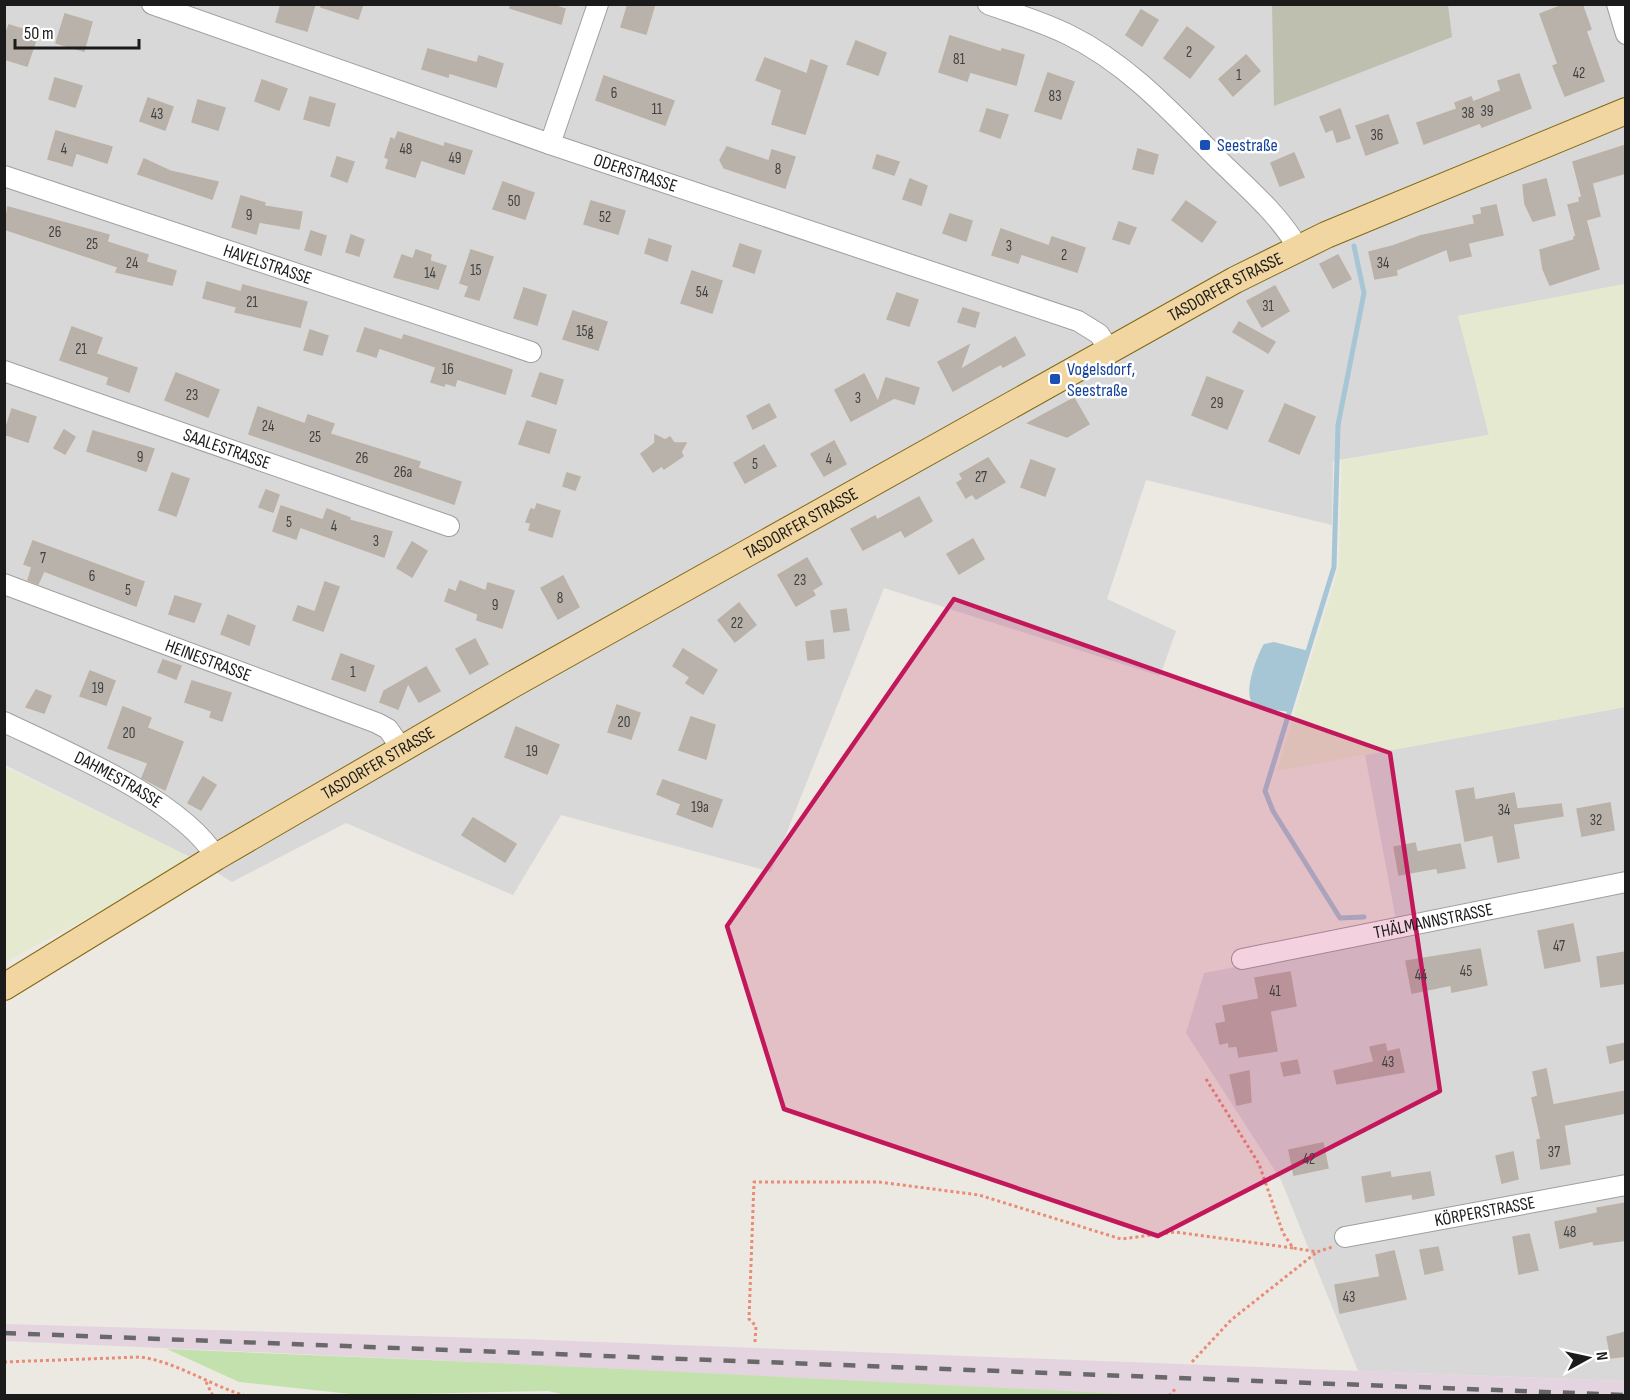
<svg xmlns="http://www.w3.org/2000/svg" width="1630" height="1400" font-family="'Sofia Sans Condensed',sans-serif">
	<rect width="100%" height="100%" fill="#ece9e2"/>
	<g fill="#d9d8d8">
		<polygon points="4,5 1625,5 1625,284 1459,316 1489,435 1333,461 1332,525 1146,480 1107,599 1176,631 1160,676 884,588 771,872 561,815 513,895 346,823 232,882 196,860 5,765"/>
		<polygon points="1625,707 1625,1381 1358,1371 1281,1180 1186,1033 1204,973 1399,936 1365,755"/>
	</g>
	<polygon fill="#e4d4e0" points="5,1324 521,1339 1625,1381 1626,1395 1145,1396 520,1364 5,1341"/>
	<polygon fill="#bebfae" points="1272,5 1448,5 1452,37 1274,106"/>
	<g fill="#e5e9cf">
		<polygon points="1625,284 1625,707 1277,771 1339,567 1342,460 1489,435 1458,316"/>
		<polygon points="5,767 196,860 5,962"/>
	</g>
	<polygon fill="#c2e1ac" points="167,1349 520,1364 1145,1395 570,1396 548,1391 360,1395 239,1382"/>
	<path fill="#a6c6d5" d="M1274,642L1309,651L1289,712C1279,710 1265,710 1256,706C1240,699 1257,655 1264,644Z"/>
	<g fill="none" stroke-linecap="round" stroke-linejoin="round">
		<polyline stroke="#a6c6d5" stroke-width="5" points="1354,246 1364,293 1338,425 1334,567 1265,791 1273,811 1340,918 1364,917"/>
	</g>
	<g fill="#b8b2ab" stroke="#bbb1a6" stroke-width="1.5">
		<polygon points="281,4 315,4 307,31 276,22"/>
		<polygon points="321,4 363,4 358,19 321,7"/>
		<polygon points="511,4 550,4 565,9 561,24 510,8"/>
		<polygon points="628,4 654,7 646,34 621,27"/>
		<polygon points="1566,4 1582,4 1591,29 1586,31 1604,81 1565,96 1553,66 1558,64 1540,14"/>
		<polygon points="1141,10 1158,20 1142,46 1126,35"/>
		<polygon points="65,14 92,22 84,51 56,43"/>
		<polygon points="9,25 38,34 27,66 4,59 4,38"/>
		<polygon points="1187,27 1214,47 1190,78 1164,58"/>
		<polygon points="950,36 1001,52 1002,49 1024,55 1016,85 970,72 967,81 939,72"/>
		<polygon points="856,41 886,53 878,75 847,64"/>
		<polygon points="428,49 477,63 479,56 503,64 496,87 449,73 448,77 422,69"/>
		<polygon points="1246,55 1260,71 1233,96 1219,79"/>
		<polygon points="765,58 807,74 811,60 827,66 805,134 772,124 782,90 756,80"/>
		<polygon points="1048,73 1074,82 1061,119 1035,111"/>
		<polygon points="1519,74 1531,108 1482,127 1480,123 1424,144 1417,123 1457,109 1455,103 1471,97 1473,102 1501,91 1498,81"/>
		<polygon points="604,76 674,101 665,125 596,100"/>
		<polygon points="55,78 82,86 75,107 49,99"/>
		<polygon points="262,80 287,89 279,110 255,101"/>
		<polygon points="310,97 335,104 329,126 304,119"/>
		<polygon points="148,98 173,107 165,130 140,121"/>
		<polygon points="198,100 225,108 218,130 192,122"/>
		<polygon points="987,109 1008,115 1000,138 980,131"/>
		<polygon points="1340,109 1350,138 1337,142 1333,129 1326,132 1320,117"/>
		<polygon points="1388,115 1398,143 1366,155 1356,126"/>
		<polygon points="56,131 112,147 107,163 76,153 72,166 48,159"/>
		<polygon points="398,132 444,147 445,143 472,151 464,174 421,160 415,177 386,168 389,159 385,157 391,138 395,140"/>
		<polygon points="1626,145 1626,173 1592,183 1600,216 1586,220 1599,269 1550,285 1543,269 1540,250 1574,240 1574,237 1576,236 1568,205 1580,202 1579,198 1582,197 1573,162"/>
		<polygon points="727,147 769,161 772,150 795,157 785,188 724,168 720,160"/>
		<polygon points="1138,149 1158,155 1153,174 1133,169"/>
		<polygon points="1294,153 1304,177 1280,186 1271,163"/>
		<polygon points="877,155 899,162 894,175 873,168"/>
		<polygon points="337,157 354,162 347,182 331,176"/>
		<polygon points="144,159 170,171 218,182 212,199 138,174"/>
		<polygon points="910,179 927,186 921,205 903,199"/>
		<polygon points="1546,179 1555,215 1533,221 1525,204 1523,185"/>
		<polygon points="503,182 534,193 525,219 493,209"/>
		<polygon points="241,196 265,203 264,206 302,212 299,229 259,222 256,234 232,227"/>
		<polygon points="591,201 625,211 618,234 584,224"/>
		<polygon points="1186,201 1216,222 1202,242 1172,220"/>
		<polygon points="1496,205 1503,235 1468,243 1471,256 1450,261 1447,249 1396,270 1397,275 1375,279 1369,252 1393,246 1420,236 1475,224 1473,216 1482,214 1481,208"/>
		<polygon points="8,207 109,235 107,242 148,255 146,262 176,271 172,285 116,272 118,267 4,229"/>
		<polygon points="950,214 972,221 966,241 943,233"/>
		<polygon points="1119,222 1136,228 1129,244 1113,239"/>
		<polygon points="1001,229 1049,246 1052,237 1085,248 1077,272 1021,254 1018,263 992,255"/>
		<polygon points="311,231 326,236 321,255 305,250"/>
		<polygon points="351,235 364,240 359,256 346,252"/>
		<polygon points="649,239 671,246 667,261 645,253"/>
		<polygon points="740,244 761,251 754,273 733,266"/>
		<polygon points="416,250 431,255 430,261 446,266 438,289 394,277 402,255 413,259"/>
		<polygon points="471,250 493,257 479,300 465,296 469,286 460,283"/>
		<polygon points="1338,255 1351,279 1333,288 1320,264"/>
		<polygon points="692,271 722,281 712,313 681,303"/>
		<polygon points="207,282 241,292 243,285 307,302 300,327 235,312 237,307 203,298"/>
		<polygon points="1275,286 1289,311 1262,327 1247,301"/>
		<polygon points="524,288 546,295 537,325 514,318"/>
		<polygon points="897,293 918,300 909,326 887,319"/>
		<polygon points="963,308 979,313 975,327 958,322"/>
		<polygon points="573,311 607,322 598,350 563,339"/>
		<polygon points="1239,322 1275,342 1268,353 1233,332"/>
		<polygon points="72,327 102,338 96,354 137,368 129,392 107,384 109,377 60,360"/>
		<polygon points="365,328 402,340 404,335 512,370 505,394 457,379 455,386 445,383 444,386 431,382 436,367 379,348 376,357 357,351"/>
		<polygon points="310,330 328,336 322,355 304,350"/>
		<polygon points="1015,337 1025,355 1003,367 1001,364 953,391 938,362 969,345 960,370"/>
		<polygon points="176,373 219,390 208,417 165,400"/>
		<polygon points="540,373 563,380 556,404 532,396"/>
		<polygon points="864,374 878,402 886,378 919,388 914,404 894,398 851,421 835,390"/>
		<polygon points="1207,377 1243,391 1227,429 1192,415"/>
		<polygon points="1074,398 1089,424 1067,437 1028,423"/>
		<polygon points="769,404 776,417 753,429 747,416"/>
		<polygon points="1285,404 1315,417 1299,454 1269,441"/>
		<polygon points="258,407 305,424 308,415 334,424 330,434 420,462 418,468 461,482 454,504 249,434"/>
		<polygon points="12,409 36,417 28,442 4,434"/>
		<polygon points="527,421 556,430 549,453 519,444"/>
		<polygon points="64,430 75,437 65,454 54,448"/>
		<polygon points="93,431 154,449 146,471 87,451"/>
		<polygon points="655,435 665,440 670,437 674,443 686,443 681,452 683,456 664,469 662,466 653,472 641,454 655,443"/>
		<polygon points="834,441 846,464 824,476 811,454"/>
		<polygon points="764,445 776,466 745,483 734,463"/>
		<polygon points="988,458 1005,482 976,499 972,494 966,498 957,483 963,479 960,474"/>
		<polygon points="1031,460 1055,469 1045,496 1021,487"/>
		<polygon points="172,473 189,479 176,516 159,510"/>
		<polygon points="567,473 580,477 575,490 563,486"/>
		<polygon points="266,490 279,495 273,512 259,507"/>
		<polygon points="919,497 932,521 905,537 901,530 863,550 851,529 875,516 877,520"/>
		<polygon points="537,504 560,511 552,537 529,530 531,523 526,522 531,509 535,510"/>
		<polygon points="281,506 323,520 327,509 350,518 349,520 392,532 384,557 300,527 296,539 273,531"/>
		<polygon points="973,539 984,559 959,574 947,554"/>
		<polygon points="33,541 144,582 136,606 44,571 38,584 28,580 32,567 24,564"/>
		<polygon points="412,542 427,551 412,577 397,568"/>
		<polygon points="807,558 822,584 812,590 815,595 796,606 778,575"/>
		<polygon points="563,576 579,607 558,619 541,588"/>
		<polygon points="460,581 486,591 488,583 514,591 502,628 477,620 478,614 445,601 449,589 456,592"/>
		<polygon points="325,582 339,587 323,631 293,620 298,606 315,612"/>
		<polygon points="175,596 201,604 194,622 169,614"/>
		<polygon points="739,603 756,625 735,642 718,620"/>
		<polygon points="846,609 849,630 834,632 831,611"/>
		<polygon points="228,615 255,626 249,645 221,634"/>
		<polygon points="475,639 488,664 470,674 456,649"/>
		<polygon points="823,640 824,658 808,660 806,642"/>
		<polygon points="683,649 717,670 703,694 686,683 690,677 673,666"/>
		<polygon points="341,654 374,666 365,691 332,679"/>
		<polygon points="163,660 181,666 176,679 158,672"/>
		<polygon points="426,667 440,691 419,702 408,683 398,709 380,702 384,691"/>
		<polygon points="90,671 115,681 106,705 80,696"/>
		<polygon points="192,681 231,693 222,721 210,717 212,711 185,702"/>
		<polygon points="36,690 51,696 44,713 26,707"/>
		<polygon points="617,705 640,713 631,739 608,732"/>
		<polygon points="123,707 151,718 147,728 183,742 165,790 142,778 148,763 108,748"/>
		<polygon points="691,717 715,725 706,759 679,750"/>
		<polygon points="516,727 559,745 547,774 505,757"/>
		<polygon points="203,777 216,785 201,810 188,803"/>
		<polygon points="663,780 722,800 712,827 677,814 681,804 657,794"/>
		<polygon points="1473,788 1475,800 1514,793 1517,809 1561,804 1563,816 1513,824 1519,858 1498,862 1493,835 1465,841 1456,791"/>
		<polygon points="1610,803 1614,830 1582,836 1577,809"/>
		<polygon points="473,818 516,844 505,862 462,835"/>
		<polygon points="1415,843 1417,852 1460,844 1465,868 1438,873 1437,868 1399,875 1394,847"/>
		<polygon points="1573,924 1580,961 1545,968 1538,931"/>
		<polygon points="1480,949 1487,985 1452,992 1451,985 1412,993 1406,961"/>
		<polygon points="1626,952 1626,983 1601,987 1597,957"/>
		<polygon points="1290,972 1296,1006 1270,1011 1277,1051 1239,1057 1237,1046 1229,1047 1229,1042 1220,1044 1216,1024 1226,1022 1223,1006 1259,999 1255,978"/>
		<polygon points="1626,1043 1626,1059 1610,1063 1607,1047"/>
		<polygon points="1385,1044 1387,1052 1399,1049 1404,1072 1337,1084 1334,1071 1374,1062 1370,1047"/>
		<polygon points="1297,1060 1300,1073 1284,1076 1281,1063"/>
		<polygon points="1546,1069 1553,1105 1626,1091 1626,1113 1564,1125 1570,1164 1541,1169 1537,1140 1541,1139 1532,1098 1538,1096 1533,1072"/>
		<polygon points="1249,1071 1251,1102 1237,1105 1230,1075"/>
		<polygon points="1323,1143 1328,1168 1294,1175 1289,1150"/>
		<polygon points="1513,1152 1518,1179 1502,1183 1496,1156"/>
		<polygon points="1390,1172 1391,1178 1430,1172 1434,1195 1413,1199 1412,1194 1366,1202 1362,1177"/>
		<polygon points="1626,1203 1626,1240 1594,1245 1593,1241 1560,1248 1555,1222 1598,1213 1597,1208"/>
		<polygon points="1529,1234 1538,1270 1519,1274 1513,1237"/>
		<polygon points="1438,1247 1443,1270 1425,1274 1420,1250"/>
		<polygon points="1394,1251 1406,1299 1340,1313 1335,1285 1380,1277 1376,1255"/>
		<polygon points="1626,1332 1626,1356 1611,1358 1607,1337"/>
	</g>
	<g fill="none" stroke-linecap="round" stroke-linejoin="round">
		<g stroke="#9f9f9f" stroke-width="22">
			<g id="minor">
				<path id="s1" d="M152,4L550,144L1078,321L1099,334L1109,349"/>
				<path d="M988,4C1015,14 1043,22 1069,35C1130,65 1175,116 1222,163C1249,189 1280,216 1298,248"/>
				<polyline points="1617,4 1626,34"/>
				<polyline points="550,144 598,4"/>
				<path id="s2" d="M4,176L531,352"/>
				<path id="s3" d="M4,371L449,526"/>
				<path id="s4" d="M4,584L377,723L388,729L402,749"/>
				<path id="s5" d="M4,722C67,752 180,799 216,857"/>
				<path id="s6" d="M1242,959L1626,882"/>
				<path id="s7" d="M1345,1237L1626,1185"/>
			</g>
		</g>
		<g stroke="#836710" stroke-width="28">
			<g id="major">
				<path id="s8" d="M4,987L216,857L510,686L1235,280L1326,235L1626,111"/>
			</g>
		</g>
		<g stroke="#ea8b75" stroke-width="3" stroke-dasharray="3 3" stroke-linecap="butt">
			<polyline points="1206,1079 1259,1164 1283,1233 1293,1248 1317,1252 1332,1247"/>
			<polyline points="755,1342 756,1326 749,1319 754,1182 879,1182 979,1195 1121,1239 1175,1232 1293,1248"/>
			<path d="M4,1362L140,1357C177,1362 209,1385 246,1396"/>
			<polyline points="1192,1362 1231,1320 1317,1252"/>
			<polyline points="206,1382 213,1396"/>
			<polyline points="1169,1396 1177,1387"/>
		</g>
		<use href="#minor" stroke="#fff" stroke-width="20"/>
		<use href="#major" stroke="#f1d6a2" stroke-width="26"/>
		<polyline stroke="#696969" stroke-width="4.5" stroke-dasharray="12 12" stroke-linecap="butt" points="4,1333 1626,1395"/>
	</g>
	<path fill="#c2185b" fill-opacity="0.2" stroke="#c2185b" stroke-width="4.5" stroke-linejoin="round" d="M954,599L1390,753L1440,1091L1158,1236L784,1109L727,926Z"/>
	<g fill="#1a4fb4" stroke="#fff" stroke-width="2">
		<rect x="1199" y="139" width="12" height="12" rx="3"/>
		<rect x="1049" y="373" width="12" height="12" rx="3"/>
	</g>
	<g text-anchor="middle" stroke-width="5" stroke-linejoin="round" paint-order="stroke">
		<g font-size="15" fill="#42413f">
			<text x="1189" y="57">2</text>
			<text x="959" y="64">81</text>
			<text x="1579" y="78">42</text>
			<text x="1239" y="80">1</text>
			<text x="614" y="98">6</text>
			<text x="1055" y="101">83</text>
			<text x="657" y="114">11</text>
			<text x="1487" y="116">39</text>
			<text x="1468" y="118">38</text>
			<text x="157" y="119">43</text>
			<text x="1377" y="140">36</text>
			<text x="64" y="154">4</text>
			<text x="406" y="154">48</text>
			<text x="455" y="163">49</text>
			<text x="778" y="174">8</text>
			<text x="514" y="206">50</text>
			<text x="249" y="220">9</text>
			<text x="605" y="222">52</text>
			<text x="55" y="237">26</text>
			<text x="92" y="249">25</text>
			<text x="1009" y="251">3</text>
			<text x="1064" y="260">2</text>
			<text x="132" y="268">24</text>
			<text x="1383" y="268">34</text>
			<text x="476" y="275">15</text>
			<text x="430" y="278">14</text>
			<text x="702" y="297">54</text>
			<text x="252" y="307">21</text>
			<text x="1268" y="311">31</text>
			<text x="585" y="336">15g</text>
			<text x="81" y="354">21</text>
			<text x="448" y="374">16</text>
			<text x="192" y="400">23</text>
			<text x="858" y="403">3</text>
			<text x="1217" y="408">29</text>
			<text x="268" y="431">24</text>
			<text x="315" y="442">25</text>
			<text x="140" y="462">9</text>
			<text x="362" y="463">26</text>
			<text x="829" y="464">4</text>
			<text x="755" y="469">5</text>
			<text x="403" y="477">26a</text>
			<text x="981" y="482">27</text>
			<text x="289" y="527">5</text>
			<text x="334" y="531">4</text>
			<text x="376" y="546">3</text>
			<text x="43" y="563">7</text>
			<text x="92" y="581">6</text>
			<text x="800" y="585">23</text>
			<text x="128" y="595">5</text>
			<text x="560" y="603">8</text>
			<text x="495" y="610">9</text>
			<text x="737" y="628">22</text>
			<text x="353" y="677">1</text>
			<text x="98" y="693">19</text>
			<text x="624" y="727">20</text>
			<text x="129" y="738">20</text>
			<text x="532" y="756">19</text>
			<text x="700" y="812">19a</text>
			<text x="1504" y="815">34</text>
			<text x="1596" y="825">32</text>
			<text x="1559" y="951">47</text>
			<text x="1466" y="976">45</text>
			<text x="1421" y="980">44</text>
			<text x="1275" y="996">41</text>
			<text x="1388" y="1067">43</text>
			<text x="1554" y="1157">37</text>
			<text x="1309" y="1164">42</text>
			<text x="1570" y="1237">48</text>
			<text x="1349" y="1302">43</text>
		</g>
		<g font-size="18" fill="#164399" stroke="#fff" text-anchor="start">
			<text x="1217" y="151">Seestraße</text>
			<text x="1067" y="375">Vogelsdorf,<tspan x="1067" dy="21">Seestraße</tspan></text>
		</g>
		<g font-size="18" fill="#1b1b1b" stroke="#fff">
			<text dy="6" stroke="none"><textPath href="#s1" startOffset="512">ODERSTRASSE</textPath></text>
			<text dy="6" stroke="none"><textPath href="#s2" startOffset="278">HAVELSTRASSE</textPath></text>
			<text dy="6" stroke="none"><textPath href="#s8" startOffset="1408">TASDORFER STRASSE</textPath></text>
			<text dy="6" stroke="none"><textPath href="#s3" startOffset="236">SAALESTRASSE</textPath></text>
			<text dy="6" stroke="none"><textPath href="#s8" startOffset="922">TASDORFER STRASSE</textPath></text>
			<text dy="6" stroke="none"><textPath href="#s4" startOffset="218">HEINESTRASSE</textPath></text>
			<text dy="6" stroke="none"><textPath href="#s8" startOffset="436">TASDORFER STRASSE</textPath></text>
			<text dy="6" stroke="none"><textPath href="#s5" startOffset="128">DAHMESTRASSE</textPath></text>
			<text dy="6" stroke="none"><textPath href="#s6" startOffset="195">THÄLMANNSTRASSE</textPath></text>
			<text dy="6" stroke="none"><textPath href="#s7" startOffset="142">KÖRPERSTRASSE</textPath></text>
		</g>
	</g>
	<rect width="1630" height="1400" fill="none" stroke="#1b1b1b" stroke-width="12"/>
	<g transform="translate(1588 1358) rotate(82)" stroke="#ffffff" stroke-width="4.5" paint-order="stroke">
	<path d="M0-4.5L10 22L0 15L-10 22Z" fill="#1b1b1b"/>
	<text y="-9" font-size="16" font-weight="bold" text-anchor="middle" fill="#1b1b1b">N</text>
	</g>
	<path d="M15 39v9h124v-9" fill="none" stroke="#1b1b1b" stroke-width="3"/>
	<text x="24" y="39" font-size="18" fill="#1b1b1b" stroke="#ffffff" stroke-width="4.5" paint-order="stroke">50 m</text>
</svg>
